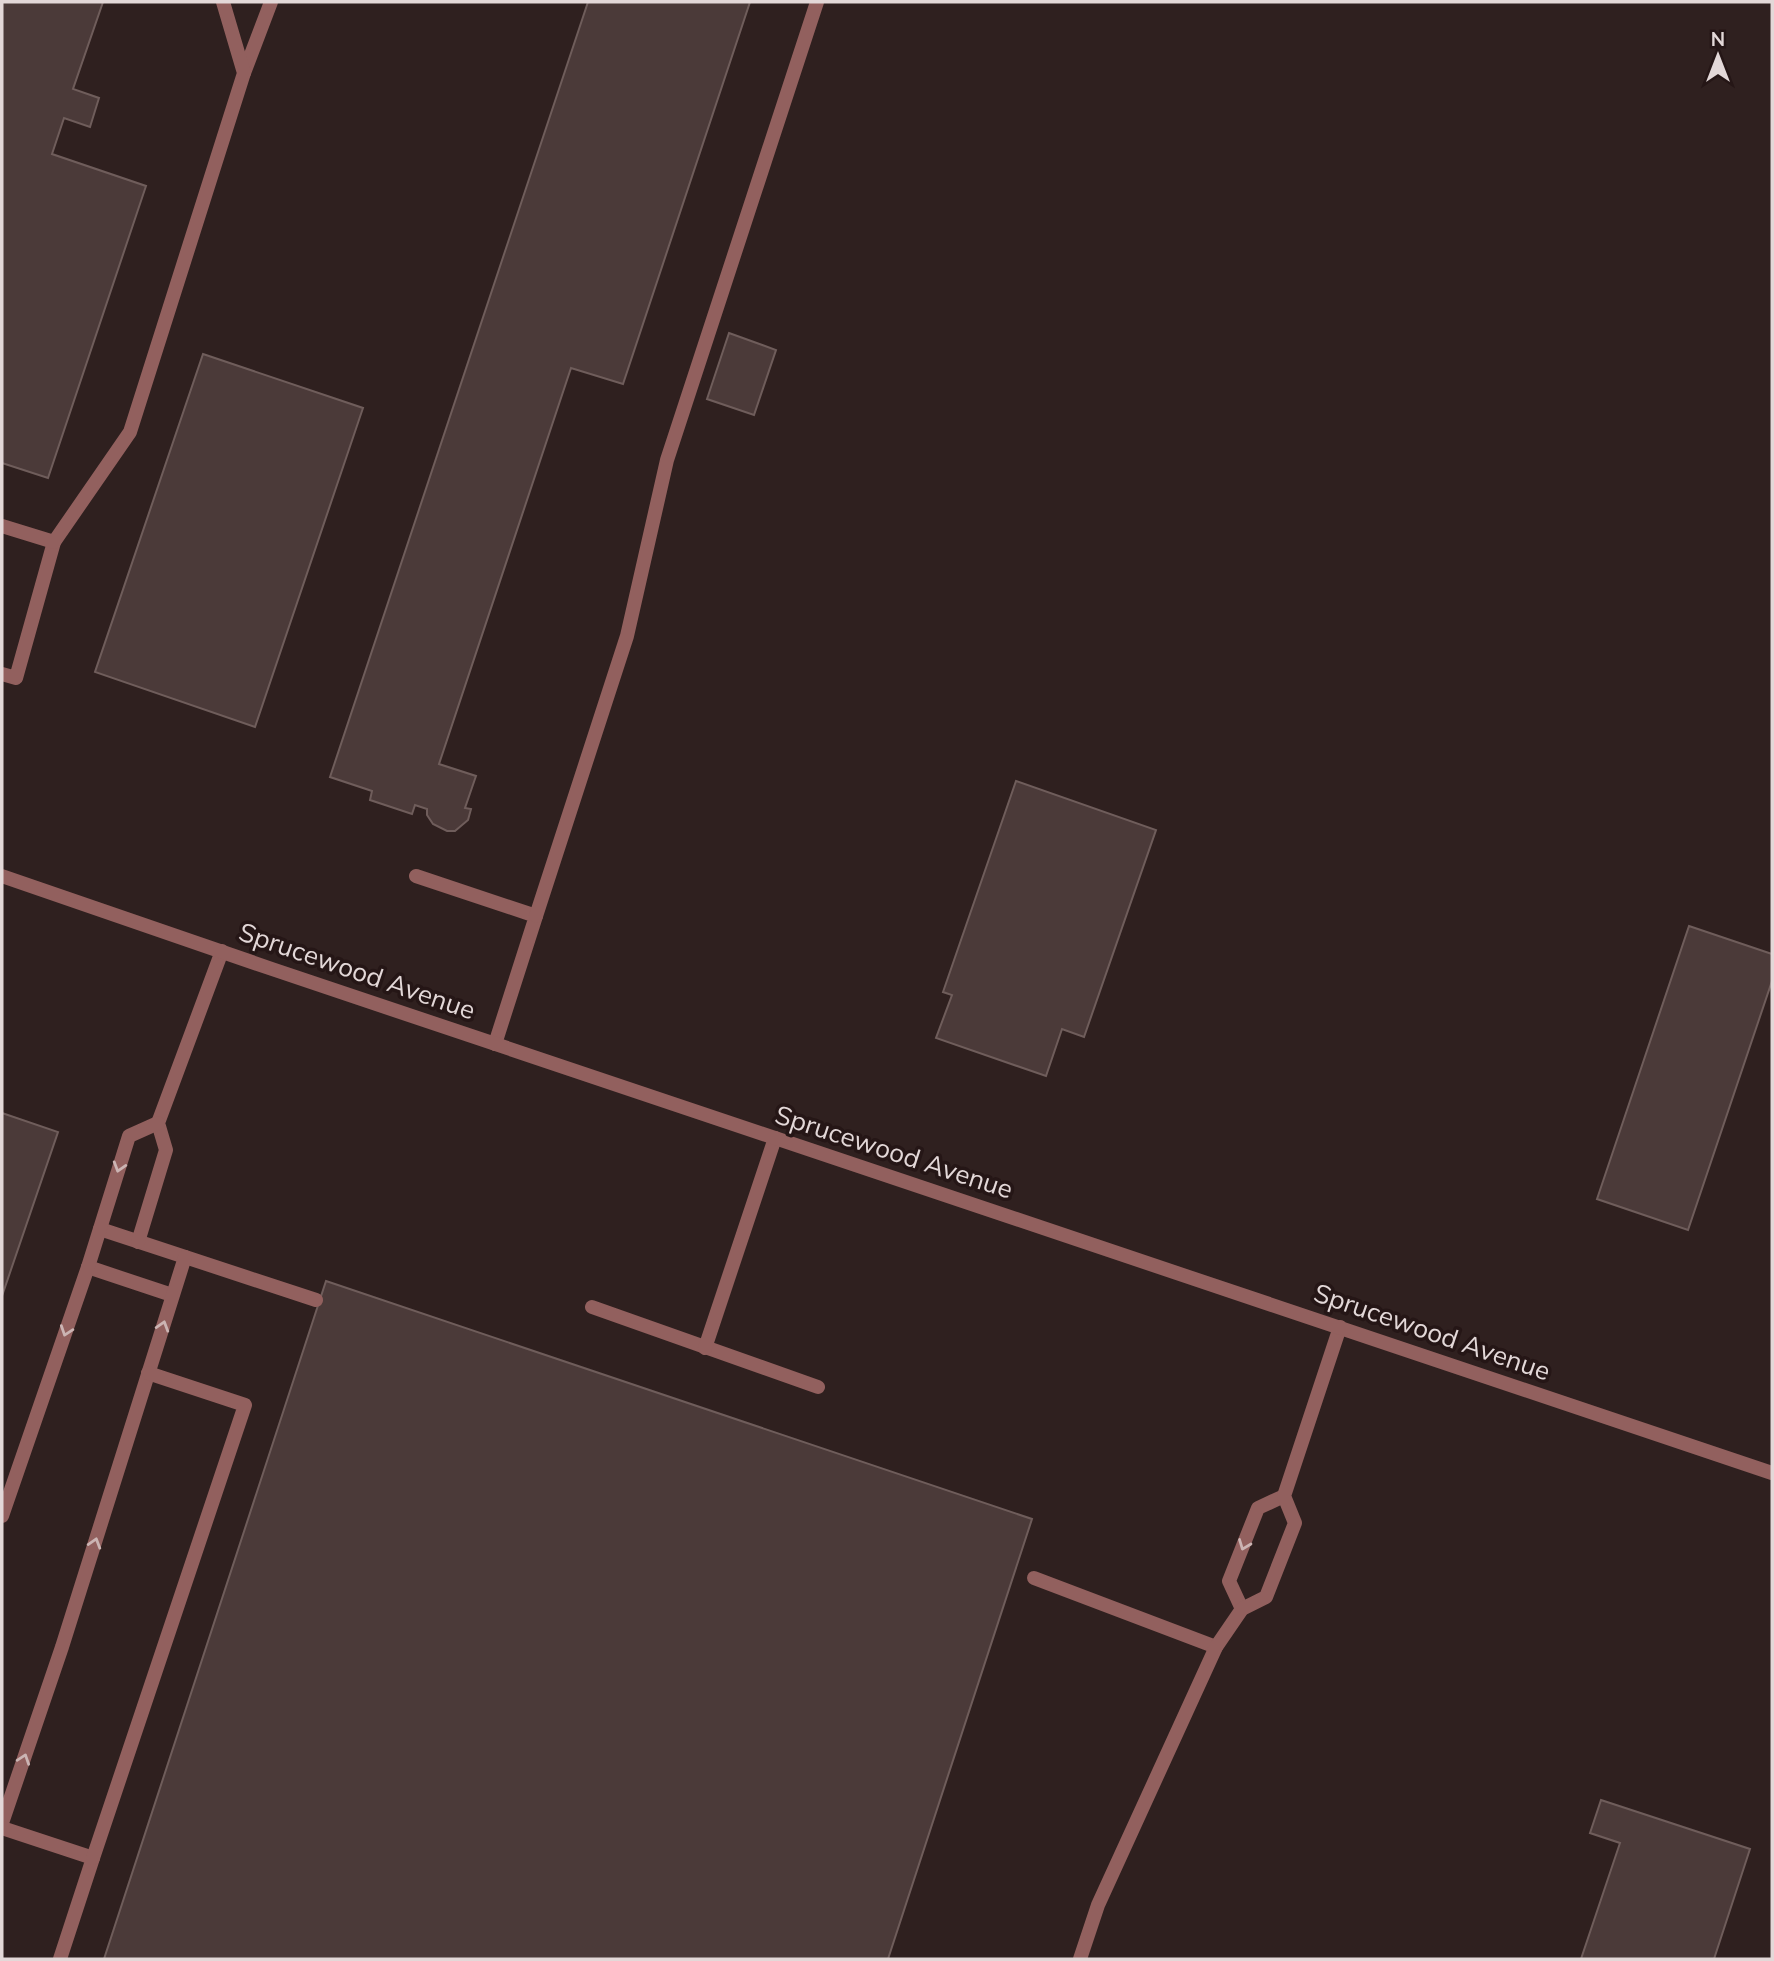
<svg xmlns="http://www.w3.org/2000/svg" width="1774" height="1961" font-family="Mulish,sans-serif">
	<rect width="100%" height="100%" fill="#2f201f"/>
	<g fill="#4b3a39" stroke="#6f5d5b" stroke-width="2">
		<polygon points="2,2 103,2 73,89 99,98 90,127 64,118 52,154 146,186 48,478 2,463"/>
		<polygon points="588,2 750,2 623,384 571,368 439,764 476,776 465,808 471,809 468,820 455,831 447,831 433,824 427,815 427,809 415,805 412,814 370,800 372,791 330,777"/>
		<polygon points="729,333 776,350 754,415 707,399"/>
		<polygon points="203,354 363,408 255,727 95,672"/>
		<polygon points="1016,781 1156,830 1084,1037 1062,1029 1046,1076 936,1038 952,995 943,992"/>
		<polygon points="1689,926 1772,954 1772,981 1688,1230 1597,1199"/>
		<polygon points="2,1113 58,1132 2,1296"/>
		<polygon points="326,1281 1032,1519 888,1959 104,1959"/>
		<polygon points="1601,1800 1750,1849 1714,1959 1581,1959 1620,1843 1590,1833"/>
	</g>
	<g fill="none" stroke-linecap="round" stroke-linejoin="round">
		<g stroke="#92605e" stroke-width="14">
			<polyline points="244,73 271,2"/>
			<polyline points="2,526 54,542 16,678 2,674"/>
			<polyline points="54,542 130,432 244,73 223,2"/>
			<polyline points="416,876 536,916 495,1044"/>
			<polyline points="536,916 627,636 667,460 817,2"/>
			<polyline points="100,1229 316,1300"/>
			<polyline points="138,1242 166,1150 158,1123 222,951"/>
			<polyline points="88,1267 172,1295"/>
			<polyline points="592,1307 818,1387"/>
			<polyline points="705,1348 775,1138"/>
			<polyline points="2,1516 88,1267 129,1136 158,1123"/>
			<polyline points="1034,1578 1216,1647"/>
			<polyline points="1242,1609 1229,1581 1258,1508 1284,1496"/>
			<polyline points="2,1823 62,1647 185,1257"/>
			<polyline points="2,1828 93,1858 60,1959"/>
			<polyline points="93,1858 245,1405 148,1373"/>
			<polyline points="1080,1959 1098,1905 1216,1647 1242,1609 1266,1597 1295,1523 1284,1496 1340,1327"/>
		</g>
		<polyline stroke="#92605e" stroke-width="14" points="2,876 272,969 1772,1473"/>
	</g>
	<defs><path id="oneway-chevron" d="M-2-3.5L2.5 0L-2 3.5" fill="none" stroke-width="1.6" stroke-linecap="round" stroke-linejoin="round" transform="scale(1.75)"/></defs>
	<g stroke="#cbb4b3">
		<use href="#oneway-chevron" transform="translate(119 1167) rotate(107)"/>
		<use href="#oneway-chevron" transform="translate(163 1326) rotate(-73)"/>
		<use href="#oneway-chevron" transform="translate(66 1331) rotate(109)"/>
		<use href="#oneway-chevron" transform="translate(95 1543) rotate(-73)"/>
		<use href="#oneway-chevron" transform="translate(1244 1545) rotate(111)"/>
		<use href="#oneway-chevron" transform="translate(24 1759) rotate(-71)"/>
	</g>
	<g text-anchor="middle" stroke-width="7" stroke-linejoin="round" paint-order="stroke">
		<g font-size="26" fill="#e3d8d8" stroke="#251616">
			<text transform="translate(357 971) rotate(19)" y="9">Sprucewood Avenue</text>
			<text transform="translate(894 1152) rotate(18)" y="9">Sprucewood Avenue</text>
			<text transform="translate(1432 1332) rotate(19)" y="9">Sprucewood Avenue</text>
		</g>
	</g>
	<rect width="1774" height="1961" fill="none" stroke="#e3d8d8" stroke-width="7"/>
	<g transform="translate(1718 56)" stroke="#251616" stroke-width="5" paint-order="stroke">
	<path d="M0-5L12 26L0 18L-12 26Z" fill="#e3d8d8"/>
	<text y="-10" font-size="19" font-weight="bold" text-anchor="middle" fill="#e3d8d8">N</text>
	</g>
</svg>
